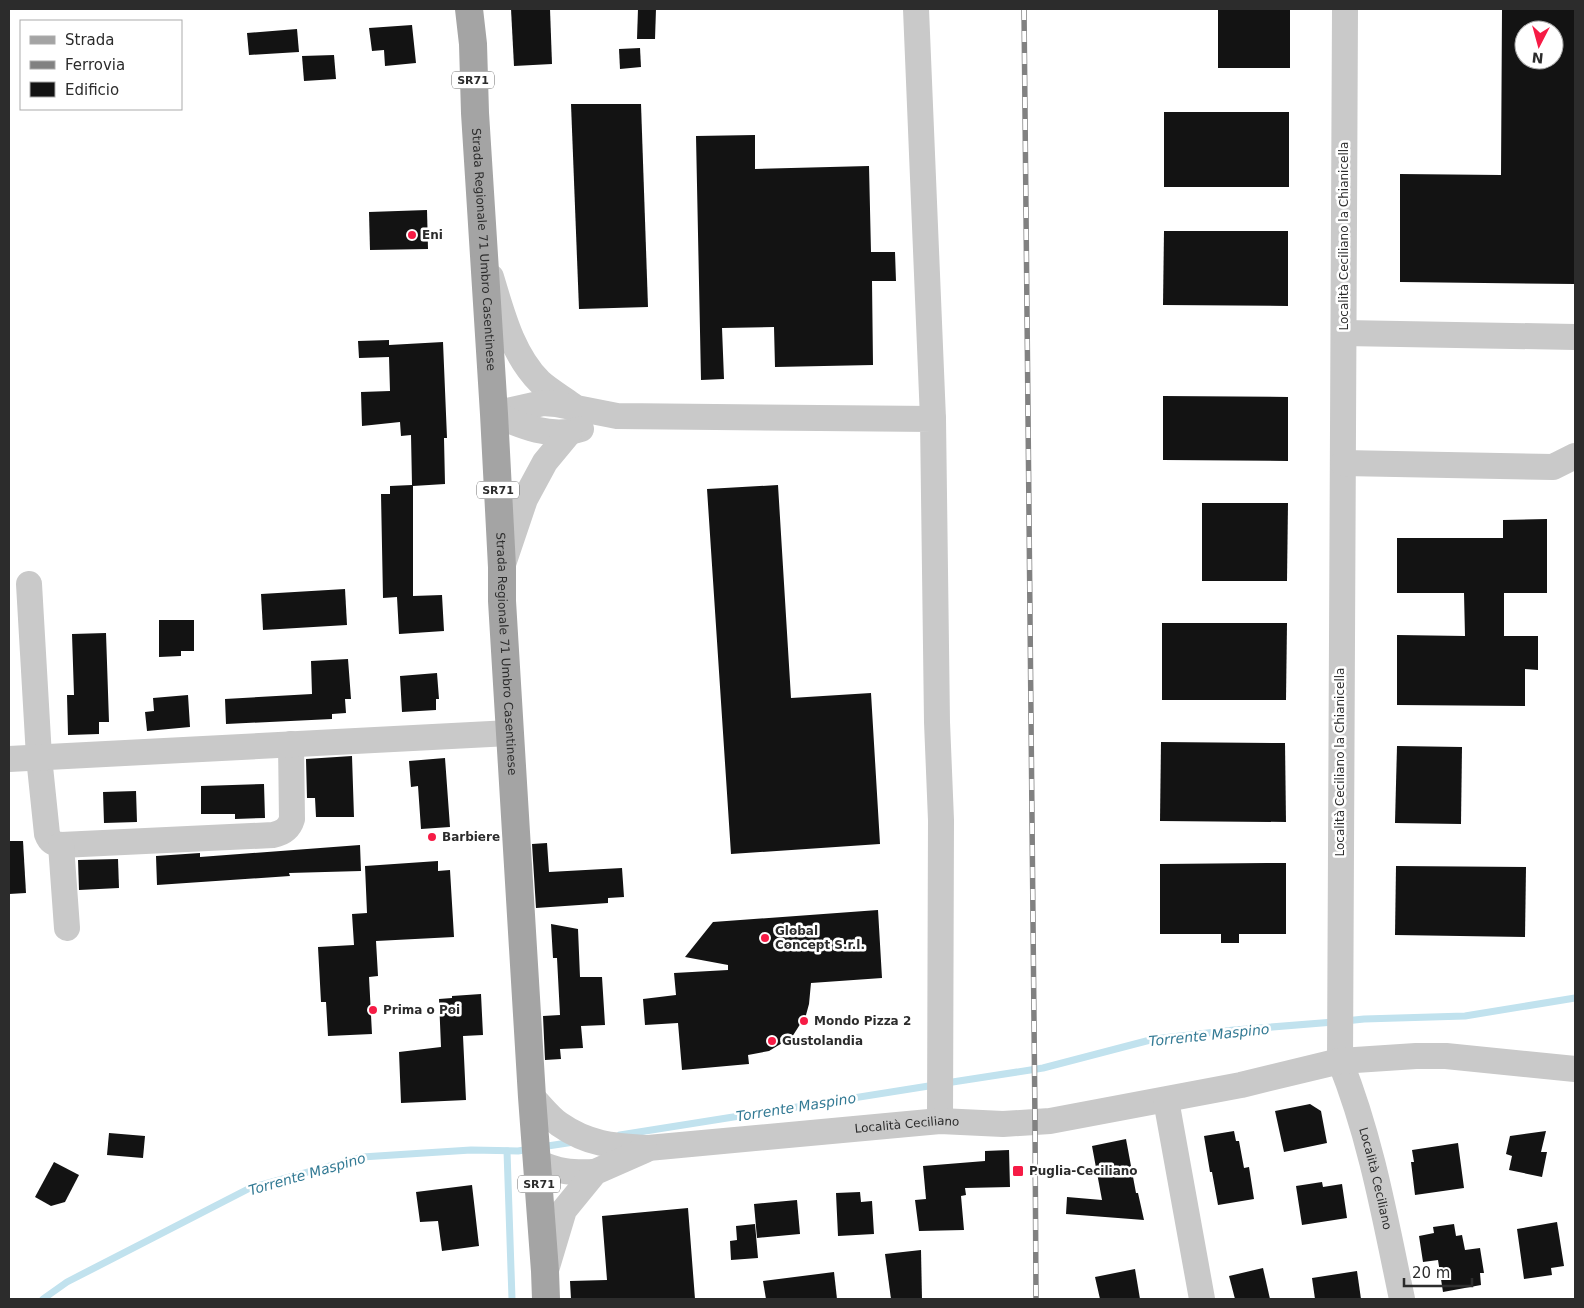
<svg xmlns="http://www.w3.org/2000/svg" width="1584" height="1308" font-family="'DejaVu Sans',sans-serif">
	<rect width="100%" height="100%" fill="#fff"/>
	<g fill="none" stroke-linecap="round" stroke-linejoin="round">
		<g stroke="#c1e2ee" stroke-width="7">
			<polyline points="1345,1021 1364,1019 1465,1016 1575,998"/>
			<polyline points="946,1083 1043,1068 1154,1039 1234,1030 1334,1022"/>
			<polyline points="620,1135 935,1085"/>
			<polyline points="541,1147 574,1142"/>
			<polyline points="507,1151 512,1299"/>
			<polyline points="43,1299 67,1282 250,1188 362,1157 471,1150 518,1151 530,1149"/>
		</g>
	</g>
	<g fill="#131313" fill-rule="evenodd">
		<polygon points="511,9 550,9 552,64 514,66"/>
		<polygon points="638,9 656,9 655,39 637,39"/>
		<rect x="1218" y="9" width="72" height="59"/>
		<path d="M1502,9H1575V284L1400,282V174L1501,175ZM1524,30H1554V60H1524Z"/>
		<polygon points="412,25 416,63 385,66 384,50 372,51 369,28"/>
		<polygon points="297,29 299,52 249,55 247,33"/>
		<polygon points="640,48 641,67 620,69 619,49"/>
		<polygon points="334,55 336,79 304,81 302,56"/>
		<polygon points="571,104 641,104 648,307 579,309"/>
		<rect x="1164" y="112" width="125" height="75"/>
		<polygon points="755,135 755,169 869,166 871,252 895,252 896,281 872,281 873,365 775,367 774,327 722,328 724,379 701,380 696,136"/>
		<polygon points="427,210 428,249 370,250 369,212"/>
		<polygon points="1164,231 1288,231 1288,306 1163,305"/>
		<polygon points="389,340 389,345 443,342 447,438 444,438 445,484 413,486 413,596 442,595 444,631 399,634 397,597 383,598 381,494 390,494 390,486 412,485 411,435 401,436 400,422 362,426 361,392 390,391 389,357 359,358 358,341"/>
		<polygon points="1163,396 1288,397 1288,461 1163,460"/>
		<polygon points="778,485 791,698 871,693 880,844 731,854 707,489"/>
		<polygon points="1202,503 1288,503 1287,581 1202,581"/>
		<polygon points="1547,519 1547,593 1504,593 1504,636 1538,636 1538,670 1525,669 1525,706 1397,705 1397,635 1465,636 1464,593 1397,593 1397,538 1503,538 1503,520"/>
		<polygon points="345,589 347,625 263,630 261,594"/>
		<polygon points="159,620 194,620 194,651 181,651 181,656 159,657"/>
		<polygon points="1162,623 1287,623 1286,700 1162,700"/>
		<polygon points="106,633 109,722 99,722 99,734 68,735 67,695 74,695 72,634"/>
		<polygon points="348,659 351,699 345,699 346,713 332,714 332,719 226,724 225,699 312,694 311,661"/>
		<polygon points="437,673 439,699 436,699 436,710 402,712 400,676"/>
		<polygon points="188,695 190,727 147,731 145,712 154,711 153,698"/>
		<polygon points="1161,742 1285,743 1286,822 1160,821"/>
		<polygon points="1397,746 1462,747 1461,824 1395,823"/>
		<polygon points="352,756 354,817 316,817 315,798 307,798 306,759"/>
		<polygon points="445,758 450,827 421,829 418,786 411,787 409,761"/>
		<polygon points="264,784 265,818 235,819 235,814 201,814 201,786"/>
		<polygon points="136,791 137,822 104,823 103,792"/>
		<polygon points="9,841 23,841 26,893 9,894"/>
		<polygon points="547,843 549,872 622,868 624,897 608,898 608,903 536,908 532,844"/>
		<polygon points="360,845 361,871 289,873 290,876 157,885 156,856 200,853 200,857"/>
		<polygon points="118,859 119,888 79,890 78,860"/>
		<polygon points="438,861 438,871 450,870 454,937 376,941 378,976 369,977 372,1034 328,1036 326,1002 321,1002 318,947 354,945 352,914 367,913 365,866"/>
		<polygon points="1267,863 1286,863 1286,934 1239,934 1239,943 1221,943 1221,934 1160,934 1160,864"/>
		<polygon points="1396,866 1526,867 1525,937 1395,935"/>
		<polygon points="878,910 882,978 811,983 809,1004 806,1015 792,1037 769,1051 748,1055 749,1064 682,1070 678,1023 645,1025 643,999 676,995 674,973 728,970 728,965 685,957 713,922"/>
		<polygon points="551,924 578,929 580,977 602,977 605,1025 581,1026 583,1048 560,1049 561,1059 545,1060 543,1016 560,1015 557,958 553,958"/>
		<polygon points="481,994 483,1035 463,1036 466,1100 401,1103 399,1052 441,1047 439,999 452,998 452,996"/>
		<polygon points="1310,1104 1321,1111 1327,1143 1284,1152 1275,1111"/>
		<polygon points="1234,1131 1236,1141 1239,1141 1244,1168 1249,1167 1254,1199 1218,1205 1212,1172 1210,1172 1204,1136"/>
		<polygon points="1546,1131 1541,1152 1547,1152 1542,1177 1509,1170 1512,1156 1506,1154 1510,1136"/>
		<polygon points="109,1133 145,1136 143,1158 107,1155"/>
		<polygon points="1126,1139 1136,1193 1138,1193 1144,1220 1066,1214 1067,1197 1102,1200 1092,1146"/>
		<polygon points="1458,1143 1464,1188 1415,1195 1411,1162 1414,1162 1412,1150"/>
		<polygon points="1009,1150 1010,1187 965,1188 966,1195 961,1196 964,1230 919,1231 915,1200 926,1199 923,1166 985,1161 985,1151"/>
		<polygon points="54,1162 79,1175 65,1202 51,1206 35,1197"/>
		<polygon points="1322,1182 1323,1187 1342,1184 1347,1218 1302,1225 1296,1186"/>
		<polygon points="472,1185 479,1246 442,1251 438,1221 420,1222 416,1192"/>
		<polygon points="860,1192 861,1202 872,1201 874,1234 838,1236 836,1193"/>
		<polygon points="797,1200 800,1234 757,1238 754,1204"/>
		<polygon points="688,1208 695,1299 571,1299 570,1281 607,1280 602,1216"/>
		<polygon points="1557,1222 1564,1266 1551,1268 1552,1275 1524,1279 1517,1229"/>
		<polygon points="755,1224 758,1258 731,1260 730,1241 737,1240 736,1226"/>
		<polygon points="1454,1224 1456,1236 1462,1235 1465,1250 1480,1248 1484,1273 1480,1273 1481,1285 1443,1292 1438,1260 1423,1262 1419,1236 1434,1233 1433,1227"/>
		<polygon points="921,1250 922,1299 891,1299 885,1254"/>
		<polygon points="1263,1268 1270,1299 1235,1299 1229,1276"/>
		<polygon points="1135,1269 1140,1299 1100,1299 1095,1277"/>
		<polygon points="1357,1271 1361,1299 1315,1299 1312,1278"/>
		<polygon points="834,1272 837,1299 766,1299 763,1281"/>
	</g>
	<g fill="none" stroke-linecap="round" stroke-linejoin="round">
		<g stroke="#c9c9c9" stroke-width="26">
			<polyline points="916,9 933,419"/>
			<path id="s1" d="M1345,9L1340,1061C1371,1138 1385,1218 1402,1299"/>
			<path d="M491,277C502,313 512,354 540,382C550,391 561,397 572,405"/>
			<polyline points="1344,333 1575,337"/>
			<polyline points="494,414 543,403 556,404 617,416 933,419 937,722 941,820 940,1121"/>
			<path d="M494,414C521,426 552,439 581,429"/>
			<polyline points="1343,463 1553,467 1575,456"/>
			<polyline points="503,564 525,499 545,462 569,433"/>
			<path d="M29,584L39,757L47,834C50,842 53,843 61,845L273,835C283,833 289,829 292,819L291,744"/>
			<polyline points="9,759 510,733"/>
			<polyline points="61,845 67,928"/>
			<path id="s2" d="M532,1097C541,1106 549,1117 559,1124C589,1145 614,1146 648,1148L940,1121L1003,1124L1050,1121L1241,1085L1340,1061L1416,1056H1446L1575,1069"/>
			<polyline points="1166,1100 1202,1299"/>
			<path d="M537,1162C559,1172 571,1173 595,1172"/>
			<polyline points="546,1270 564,1210 595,1172 645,1150"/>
		</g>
		<path stroke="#a4a4a4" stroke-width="28" id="s3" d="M469,9L473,44L475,113L494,414L502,567V601L532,1097L545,1271L546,1299"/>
		<g stroke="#818181" stroke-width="5.5">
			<polyline id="rail" points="1024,9 1035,1122 1036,1299"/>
		</g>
		<use href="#rail" stroke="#fff" stroke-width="4" stroke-dasharray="11" stroke-linecap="butt"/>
	</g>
	<g fill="#f61b45" stroke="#fff" stroke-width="2">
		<circle cx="412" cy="235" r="5"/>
		<circle cx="432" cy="837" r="5"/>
		<circle cx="765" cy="938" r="5"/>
		<circle cx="373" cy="1010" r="5"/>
		<circle cx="804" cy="1021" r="5"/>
		<circle cx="772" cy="1041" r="5"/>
		<rect x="1012" y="1165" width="12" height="12" rx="2.5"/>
	</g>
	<g text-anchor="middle" stroke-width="5" stroke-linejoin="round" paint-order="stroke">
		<g fill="#fff" stroke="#6b6b6b" stroke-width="1">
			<rect x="452" y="71.5" width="42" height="17" rx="4"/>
			<rect x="477" y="481.5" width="42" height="17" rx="4"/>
			<rect x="518" y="1175.5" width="42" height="17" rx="4"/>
		</g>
		<g font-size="11" font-weight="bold" fill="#2c2c2c">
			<text x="473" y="84">SR71</text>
			<text x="498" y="494">SR71</text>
			<text x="539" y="1188">SR71</text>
		</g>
		<g font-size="12" font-weight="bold" fill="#2c2c2c" stroke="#fff" text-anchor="start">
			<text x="422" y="239">Eni</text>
			<text x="442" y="841">Barbiere</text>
			<text x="775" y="935">Global<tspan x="775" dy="14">Concept S.r.l.</tspan></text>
			<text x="383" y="1014">Prima o Poi</text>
			<text x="814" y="1025">Mondo Pizza 2</text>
			<text x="782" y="1045">Gustolandia</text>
			<text x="1029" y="1175">Puglia-Ceciliano</text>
		</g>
		<g font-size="12" fill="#2c2c2c" stroke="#fff">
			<text transform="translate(1344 236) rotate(-90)" y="4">Località Ceciliano la Chianicella</text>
			<text dy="4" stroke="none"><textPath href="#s3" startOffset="241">Strada Regionale 71 Umbro Casentinese</textPath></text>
			<text dy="4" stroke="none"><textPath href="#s3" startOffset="646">Strada Regionale 71 Umbro Casentinese</textPath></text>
			<text transform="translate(1340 762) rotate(-90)" y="4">Località Ceciliano la Chianicella</text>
			<text dy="4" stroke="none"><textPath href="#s2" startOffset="392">Località Ceciliano</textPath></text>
			<text dy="4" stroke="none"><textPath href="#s1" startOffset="1175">Località Ceciliano</textPath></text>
		</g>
		<g font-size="14" font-style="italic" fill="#337a94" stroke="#fff">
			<text transform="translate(1209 1035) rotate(-6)" y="5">Torrente Maspino</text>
			<text transform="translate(796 1107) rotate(-9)" y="5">Torrente Maspino</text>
			<text transform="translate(307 1174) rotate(-16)" y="5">Torrente Maspino</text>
		</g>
	</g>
	<rect width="1584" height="1308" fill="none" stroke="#2c2c2c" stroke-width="20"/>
	<rect x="20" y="20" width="162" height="90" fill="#ffffff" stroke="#ababab"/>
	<rect x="30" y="36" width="25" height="8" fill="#a4a4a4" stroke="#ababab"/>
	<text x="65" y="45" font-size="15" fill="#2c2c2c">Strada</text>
	<rect x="30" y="61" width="25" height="8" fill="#818181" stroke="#ababab"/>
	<text x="65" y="70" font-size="15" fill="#2c2c2c">Ferrovia</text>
	<rect x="30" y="82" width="25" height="15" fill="#131313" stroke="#ababab"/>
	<text x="65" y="95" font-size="15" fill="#2c2c2c">Edificio</text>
	<g transform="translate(1539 45) rotate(186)"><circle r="24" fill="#ffffff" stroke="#ababab"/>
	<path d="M0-4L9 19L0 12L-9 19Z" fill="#f61b45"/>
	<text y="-8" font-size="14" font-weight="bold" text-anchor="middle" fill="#2c2c2c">N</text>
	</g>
	<path d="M1404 1278v8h68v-8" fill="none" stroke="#2c2c2c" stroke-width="2.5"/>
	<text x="1412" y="1278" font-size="15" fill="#2c2c2c" stroke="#ffffff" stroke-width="4" paint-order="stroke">20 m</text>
</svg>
